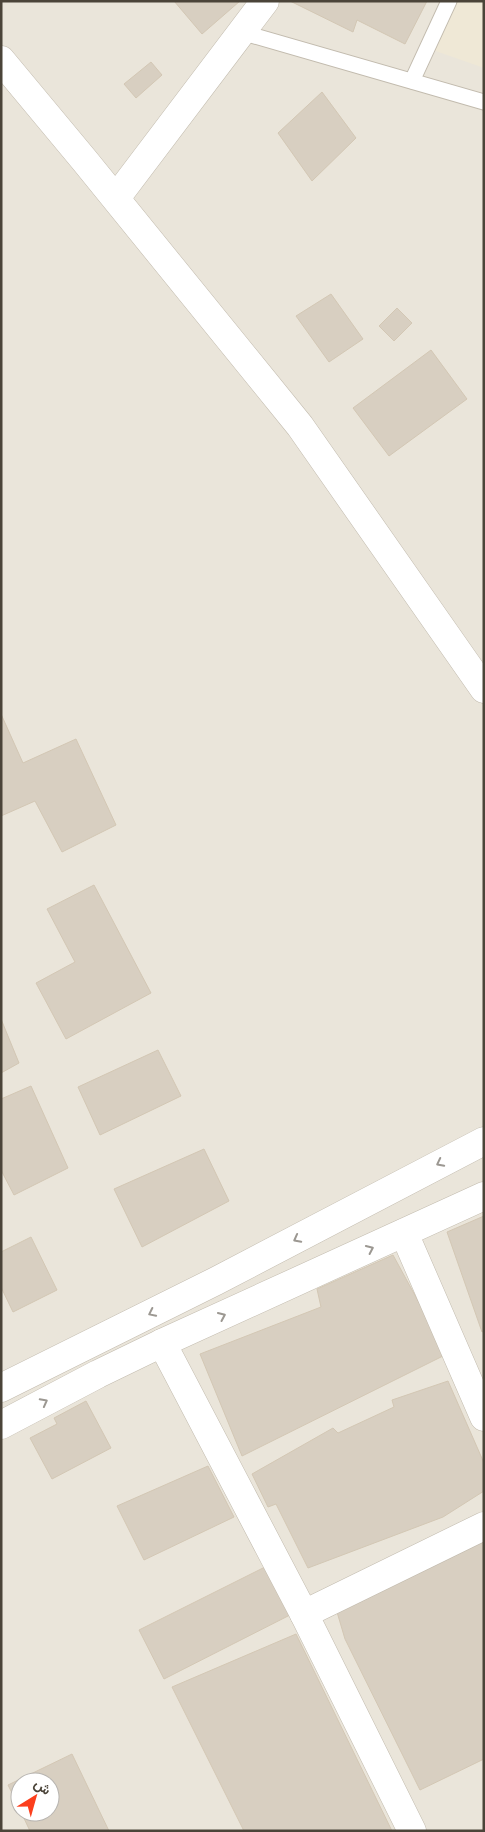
<svg xmlns="http://www.w3.org/2000/svg" width="485" height="1832" font-family="Overpass,Vazirmatn,sans-serif">
	<rect width="100%" height="100%" fill="#f6f3ec"/>
	<path fill="#eae5da" fill-rule="evenodd" d="M1,1H484V1831H1ZM20,1782H50V1812H20Z"/>
	<polygon fill="#efe8d6" points="455,1 484,1 484,68 430,49"/>
	<g fill="#d8cfc1" stroke="#d3c7b4">
		<polygon points="174,1 240,1 202,34"/>
		<polygon points="290,1 427,1 405,44 357,20 353,32"/>
		<polygon points="151,62 162,75 136,98 124,84"/>
		<polygon points="322,92 356,138 312,181 278,133"/>
		<polygon points="331,294 363,339 329,362 296,316"/>
		<polygon points="397,308 412,323 394,341 379,326"/>
		<polygon points="431,350 467,399 389,456 353,408"/>
		<polygon points="1,714 23,763 76,739 116,825 62,852 35,801 1,816"/>
		<polygon points="94,885 151,993 66,1039 36,983 75,962 47,909"/>
		<polygon points="1,1019 19,1063 1,1073"/>
		<polygon points="158,1050 181,1096 100,1135 78,1087"/>
		<polygon points="31,1086 68,1168 14,1195 1,1170 1,1099"/>
		<polygon points="204,1149 229,1201 142,1247 114,1189"/>
		<polygon points="484,1216 484,1331 482,1332 447,1232"/>
		<polygon points="31,1237 57,1290 13,1312 1,1287 1,1252"/>
		<polygon points="393,1255 447,1354 242,1456 200,1354 321,1307 317,1289"/>
		<polygon points="448,1381 484,1463 484,1491 443,1517 308,1568 276,1504 268,1507 252,1474 333,1428 338,1433 394,1407 392,1400"/>
		<polygon points="86,1401 111,1448 52,1479 30,1438 57,1424 54,1418"/>
		<polygon points="208,1466 234,1517 144,1560 117,1506"/>
		<polygon points="484,1534 484,1759 420,1790 345,1639 337,1612"/>
		<polygon points="265,1567 290,1615 164,1679 139,1630"/>
		<polygon points="296,1634 392,1831 244,1831 172,1687"/>
		<polygon points="72,1754 109,1831 30,1831 21,1812 50,1812 50,1782 20,1782 20,1809 8,1785"/>
	</g>
	<g fill="none" stroke-linecap="round" stroke-linejoin="round">
		<g stroke="#c2bbae" stroke-width="17">
			<g id="service">
				<polyline points="241,32 484,102"/>
				<polyline points="412,81 449,1"/>
			</g>
		</g>
		<g stroke="#c2bbae" stroke-width="29">
			<g id="minor">
				<polyline points="1,60 85,161 300,426 484,689"/>
				<polyline points="116,198 265,1"/>
				<polyline points="404,1233 484,1417"/>
				<polyline points="162,1343 304,1614"/>
				<polyline points="412,1831 304,1614 484,1526"/>
			</g>
		</g>
		<g stroke="#c2bbae" stroke-width="29">
			<g id="tertiary">
				<polyline points="1,1388 216,1281 484,1141"/>
				<polyline points="1,1425 98,1374 162,1343 484,1196"/>
			</g>
		</g>
		<use href="#service" stroke="#fff" stroke-width="15"/>
		<use href="#minor" stroke="#fff" stroke-width="28"/>
		<use href="#tertiary" stroke="#fff" stroke-width="28"/>
	</g>
	<defs><path id="oneway-chevron" d="M-2-3.5L2.5 0L-2 3.5" fill="none" stroke-width="1.6" stroke-linecap="round" stroke-linejoin="round" transform="scale(1.25)"/></defs>
	<g stroke="#9c9892">
		<use href="#oneway-chevron" transform="translate(440 1163) rotate(153)"/>
		<use href="#oneway-chevron" transform="translate(297 1239) rotate(152)"/>
		<use href="#oneway-chevron" transform="translate(370 1249) rotate(-25)"/>
		<use href="#oneway-chevron" transform="translate(152 1313) rotate(154)"/>
		<use href="#oneway-chevron" transform="translate(222 1316) rotate(-24)"/>
		<use href="#oneway-chevron" transform="translate(44 1402) rotate(-28)"/>
	</g>
	<rect width="485" height="1832" fill="none" stroke="#4b4439" stroke-width="5"/>
	<g transform="translate(35 1797) rotate(37)"><circle r="24" fill="#ffffff" stroke="#b7b4b0"/>
	<path d="M0-4L9 19L0 12L-9 19Z" fill="#fc3f1d"/>
	<text y="-8" font-size="14" font-weight="bold" text-anchor="middle" fill="#4b4439">ش</text>
	</g>
</svg>
